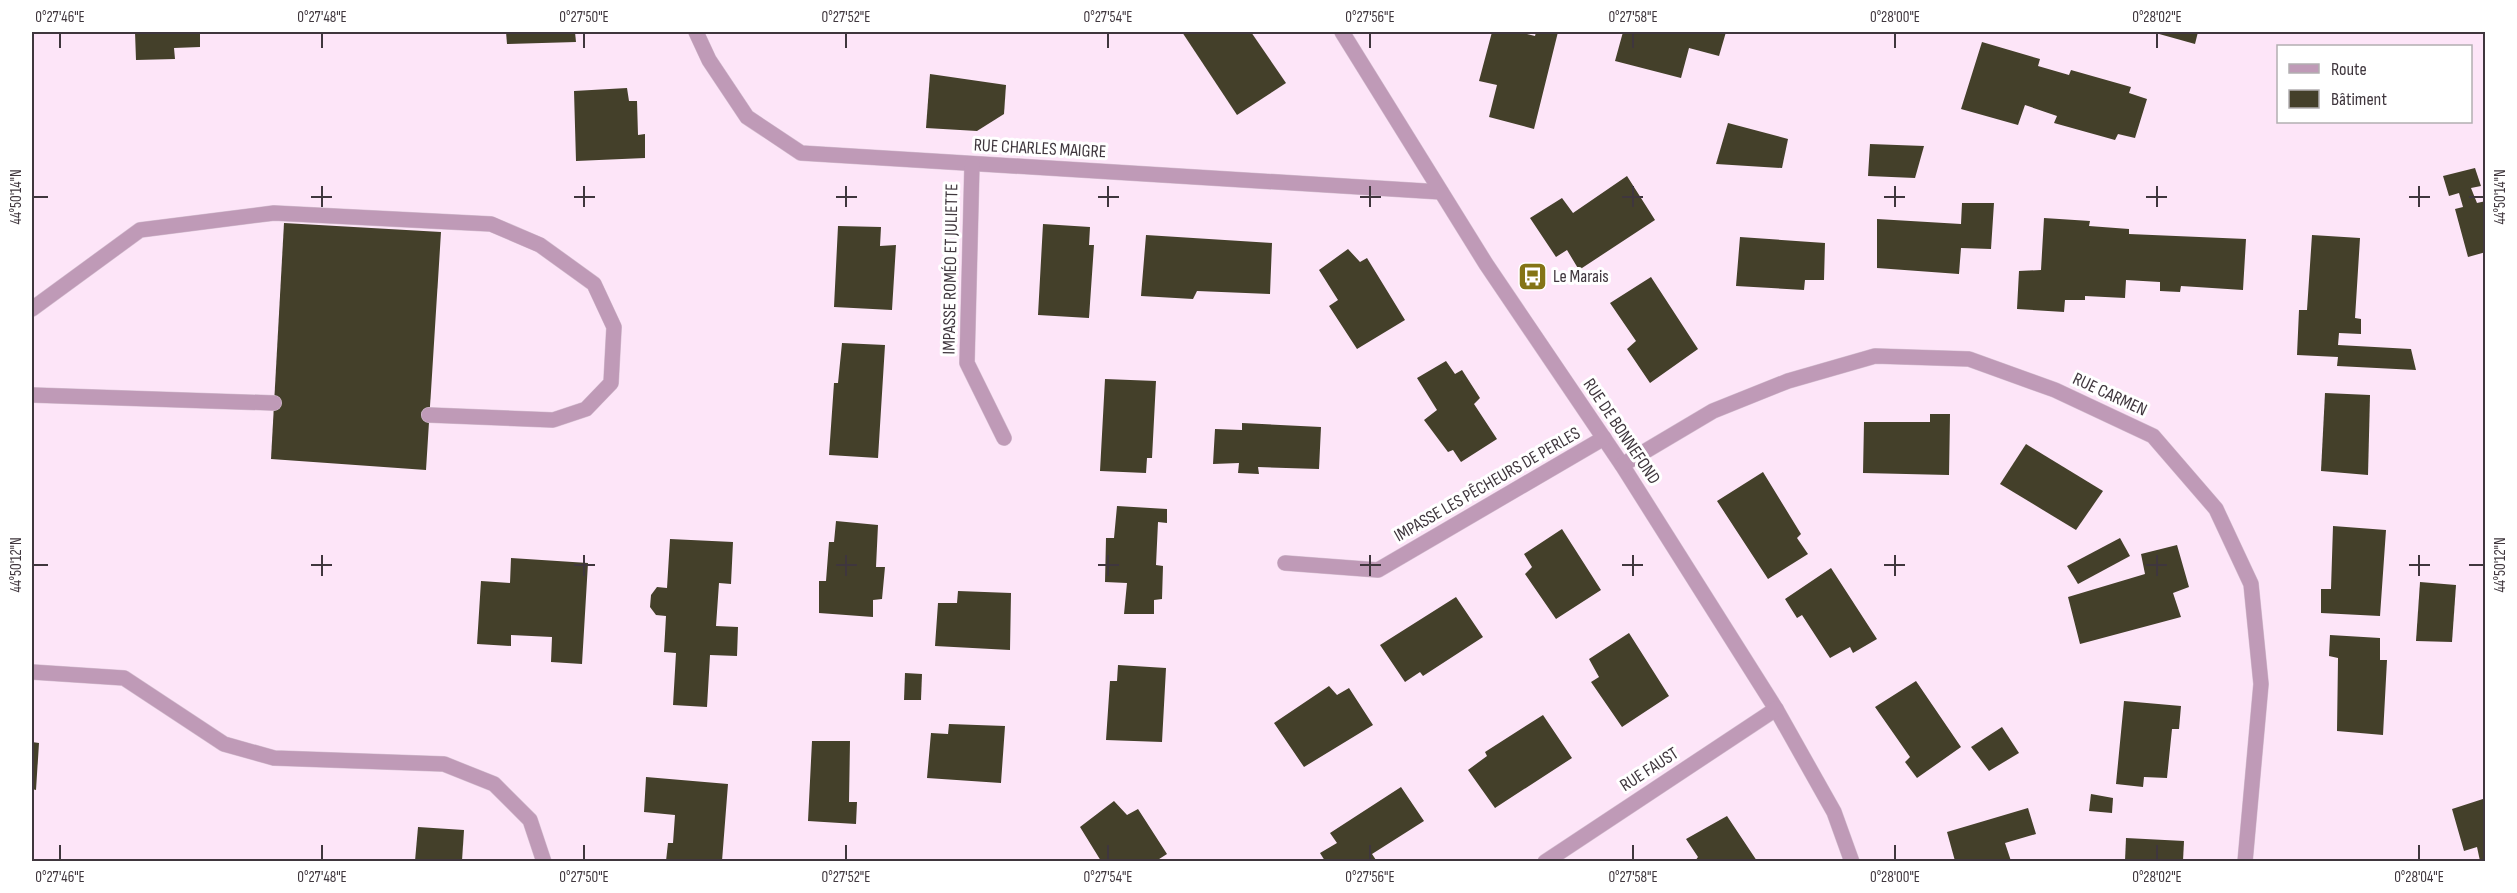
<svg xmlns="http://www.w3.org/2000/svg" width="2517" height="893" font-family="'Sofia Sans Condensed',sans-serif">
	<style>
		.building { fill: #44402a }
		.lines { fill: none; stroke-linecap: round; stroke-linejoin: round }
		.service-casing { stroke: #d7c2d3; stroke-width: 16 }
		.minor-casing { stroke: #d7c2d3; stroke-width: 16 }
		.service { stroke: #bf9ab7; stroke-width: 15 }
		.minor { stroke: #bf9ab7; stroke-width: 15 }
		.ticks { fill: none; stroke: #3f363d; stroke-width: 2 }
		.labels { text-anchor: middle; stroke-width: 6; stroke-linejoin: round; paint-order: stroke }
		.street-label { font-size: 18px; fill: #3f363d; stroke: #fff }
		.poi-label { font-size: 18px; fill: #3f363d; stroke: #fff; text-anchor: start }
		.neatline { fill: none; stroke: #3f363d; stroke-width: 2 }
		.ticks-label { font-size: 15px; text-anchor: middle; fill: #3f363d }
	</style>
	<rect width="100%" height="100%" fill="#fde5f8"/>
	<g class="building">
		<path d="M 135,32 L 200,32 L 200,47 L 174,48 L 175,59 L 136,60 Z"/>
		<path d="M 506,32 L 575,32 L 576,42 L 507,44 Z"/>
		<path d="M 1182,32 L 1251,32 L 1286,83 L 1237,115 Z"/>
		<path d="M 1492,32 L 1519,32 L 1535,36 L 1536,32 L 1558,32 L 1534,129 L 1489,117 L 1497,85 L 1479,81 Z"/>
		<path d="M 1623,32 L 1726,32 L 1719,56 L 1689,48 L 1681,78 L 1615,61 Z"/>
		<path d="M 2152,32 L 2198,32 L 2195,44 Z"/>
		<path d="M 1982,42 L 2040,59 L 2038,66 L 2069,75 L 2071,70 L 2131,87 L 2129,93 L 2147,99 L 2135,138 L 2118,134 L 2115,140 L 2054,123 L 2057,116 L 2025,105 L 2018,125 L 1961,109 Z"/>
		<path d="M 930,74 L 1006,85 L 1004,114 L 977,131 L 926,128 Z"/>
		<path d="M 627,88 L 629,101 L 637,101 L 638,135 L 645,134 L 645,158 L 576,161 L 574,91 Z"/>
		<path d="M 1728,123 L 1788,139 L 1782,168 L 1716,164 Z"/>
		<path d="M 1870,144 L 1924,146 L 1915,178 L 1868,176 Z"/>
		<path d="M 2475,168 L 2481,186 L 2471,188 L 2477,203 L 2486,201 L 2486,252 L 2468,257 L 2455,209 L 2463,207 L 2459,193 L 2449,196 L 2443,176 Z"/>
		<path d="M 1627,176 L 1655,220 L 1579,270 L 1567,250 L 1556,257 L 1530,218 L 1562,198 L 1573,213 Z"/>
		<path d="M 1962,203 L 1994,203 L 1991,249 L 1961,248 L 1959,274 L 1877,268 L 1877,219 L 1961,224 Z"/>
		<path d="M 2044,218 L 2090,221 L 2089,226 L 2129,229 L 2129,234 L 2246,239 L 2243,290 L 2181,286 L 2180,292 L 2160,291 L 2160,282 L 2126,280 L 2125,298 L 2085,296 L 2085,300 L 2065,300 L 2064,312 L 2017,309 L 2019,271 L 2041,270 Z"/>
		<path d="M 284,223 L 441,232 L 426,470 L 271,459 Z"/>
		<path d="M 1043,224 L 1090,227 L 1089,245 L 1094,245 L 1089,318 L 1038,315 Z"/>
		<path d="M 838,226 L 881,227 L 880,246 L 896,245 L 892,310 L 834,307 Z"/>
		<path d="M 1146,235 L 1272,243 L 1270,294 L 1197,291 L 1193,299 L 1141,296 Z"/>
		<path d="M 2312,235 L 2360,238 L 2355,318 L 2361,319 L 2361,334 L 2339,333 L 2338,345 L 2411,349 L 2416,370 L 2337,366 L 2338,357 L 2297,355 L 2299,310 L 2307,310 Z"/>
		<path d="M 1740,237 L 1825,243 L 1824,280 L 1805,280 L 1804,290 L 1736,286 Z"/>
		<path d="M 1348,249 L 1360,262 L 1367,258 L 1405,320 L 1357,349 L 1329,306 L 1338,300 L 1319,270 Z"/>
		<path d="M 1651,277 L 1698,349 L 1650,383 L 1627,349 L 1636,341 L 1610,303 Z"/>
		<path d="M 842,343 L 885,345 L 878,458 L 829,455 L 834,383 L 838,383 Z"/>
		<path d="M 1446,361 L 1455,374 L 1462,370 L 1480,398 L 1474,404 L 1497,439 L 1461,462 L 1453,450 L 1448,452 L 1424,420 L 1437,410 L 1417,378 Z"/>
		<path d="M 1105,379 L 1156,381 L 1152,458 L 1147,458 L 1146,473 L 1100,471 Z"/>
		<path d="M 2325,393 L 2370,395 L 2368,475 L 2321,471 Z"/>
		<path d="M 1930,414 L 1950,414 L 1949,475 L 1863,473 L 1864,422 L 1930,422 Z"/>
		<path d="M 1242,423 L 1321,427 L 1319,469 L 1258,467 L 1259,474 L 1238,473 L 1239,463 L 1213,464 L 1215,429 L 1242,430 Z"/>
		<path d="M 2026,444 L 2103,491 L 2076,530 L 2000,484 Z"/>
		<path d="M 1763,472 L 1801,534 L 1797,538 L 1808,554 L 1768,579 L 1717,501 Z"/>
		<path d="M 1117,506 L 1167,509 L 1167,523 L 1158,522 L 1156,565 L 1163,566 L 1162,599 L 1154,600 L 1154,614 L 1124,614 L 1127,583 L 1105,582 L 1106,538 L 1114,538 Z"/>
		<path d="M 836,521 L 878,525 L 876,567 L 885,567 L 882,599 L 873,600 L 873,617 L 819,613 L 819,581 L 826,581 L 829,542 L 834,542 Z"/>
		<path d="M 2333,526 L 2386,530 L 2380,616 L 2321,613 L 2321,589 L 2331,589 Z"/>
		<path d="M 1562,529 L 1601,590 L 1556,619 L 1525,574 L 1532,567 L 1524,554 Z"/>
		<path d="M 2120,538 L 2130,556 L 2078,584 L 2067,566 Z"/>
		<path d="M 670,539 L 733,542 L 731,584 L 719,583 L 716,626 L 738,627 L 737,656 L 710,655 L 707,707 L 673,705 L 676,653 L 664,652 L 666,616 L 656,615 L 650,607 L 651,595 L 657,587 L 667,588 Z"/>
		<path d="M 2177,545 L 2189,587 L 2173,593 L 2181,617 L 2080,644 L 2068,597 L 2145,574 L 2141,554 Z"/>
		<path d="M 511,558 L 588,563 L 582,664 L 551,662 L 552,637 L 511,635 L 511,646 L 477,644 L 481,581 L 510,583 Z"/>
		<path d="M 1831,568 L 1877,639 L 1853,653 L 1850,647 L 1830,658 L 1802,615 L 1797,618 L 1785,599 Z"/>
		<path d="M 2420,582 L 2456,585 L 2452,642 L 2416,641 Z"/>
		<path d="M 958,591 L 1011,593 L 1010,650 L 935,646 L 938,603 L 957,603 Z"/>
		<path d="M 1456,597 L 1483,637 L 1423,676 L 1420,672 L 1405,682 L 1380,645 Z"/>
		<path d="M 1629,633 L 1669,696 L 1622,727 L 1591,682 L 1599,677 L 1589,659 Z"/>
		<path d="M 2330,635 L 2380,638 L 2380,660 L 2387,660 L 2383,735 L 2337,731 L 2338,658 L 2329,656 Z"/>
		<path d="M 1118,665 L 1166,668 L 1162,742 L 1106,740 L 1110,681 L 1117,681 Z"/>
		<path d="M 905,673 L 922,674 L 921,700 L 904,700 Z"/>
		<path d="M 1916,681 L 1961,747 L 1917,778 L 1905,762 L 1910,757 L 1875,707 Z"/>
		<path d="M 1329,686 L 1337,695 L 1349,688 L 1373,725 L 1304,767 L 1274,723 Z"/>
		<path d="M 2124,701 L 2181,706 L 2179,729 L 2172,729 L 2167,778 L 2144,777 L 2143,787 L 2116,784 Z"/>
		<path d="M 1543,715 L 1572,758 L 1495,808 L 1468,770 L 1487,756 L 1485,752 Z"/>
		<path d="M 949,724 L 1005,726 L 1001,783 L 927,778 L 931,733 L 948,734 Z"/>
		<path d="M 2002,727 L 2019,753 L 1989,771 L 1971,747 Z"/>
		<path d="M 812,741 L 850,741 L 849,802 L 857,802 L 856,824 L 808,821 Z"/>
		<path d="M 32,742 L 39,743 L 36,790 L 32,789 Z"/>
		<path d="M 646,777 L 728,784 L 722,861 L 666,861 L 668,843 L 673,843 L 675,815 L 644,812 Z"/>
		<path d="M 1401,787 L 1424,821 L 1372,854 L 1376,860 L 1373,861 L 1325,861 L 1320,853 L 1337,843 L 1330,833 Z"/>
		<path d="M 2091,794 L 2113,798 L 2112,813 L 2089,811 Z"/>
		<path d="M 2486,798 L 2486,861 L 2480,861 L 2477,847 L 2464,851 L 2452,809 Z"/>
		<path d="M 1114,801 L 1127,815 L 1138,809 L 1167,854 L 1156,861 L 1101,861 L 1080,827 Z"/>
		<path d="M 2028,808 L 2036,834 L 2005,843 L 2011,861 L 1955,861 L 1947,832 Z"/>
		<path d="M 1727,816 L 1757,861 L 1695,861 L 1698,857 L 1686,839 Z"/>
		<path d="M 418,827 L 464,830 L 462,861 L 415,861 Z"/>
		<path d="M 2126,838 L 2184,841 L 2183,861 L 2125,861 Z"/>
	</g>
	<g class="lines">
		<defs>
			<g id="service">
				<path d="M 32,309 L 140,230 L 274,213 L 491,224 L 540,245 L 594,284 L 614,327 L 611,383 L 586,409 L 553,420 L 429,415"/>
				<path d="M 32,395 L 274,403"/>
			</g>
			<g id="minor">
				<path d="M 696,32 L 709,60 L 747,117 L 801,153 L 1441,192"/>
				<path d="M 1342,32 L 1486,264 L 1622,465 L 1776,709 L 1834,812 L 1852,862"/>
				<path d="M 972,164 L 967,363 L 1004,438"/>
				<path d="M 1622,465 L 1713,411 L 1788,381 L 1875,356 L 1969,359 L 2055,390 L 2153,436 L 2216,509 L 2251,584 L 2261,684 L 2245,862"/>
				<path d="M 1285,563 L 1378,570 L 1604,438"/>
				<path d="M 32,672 L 124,678 L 224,744 L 274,758 L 444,764 L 494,784 L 530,820 L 544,862"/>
				<path d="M 1545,862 L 1776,709"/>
			</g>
		</defs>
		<use href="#service" class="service-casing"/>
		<use href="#minor" class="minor-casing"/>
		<use href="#service" class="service"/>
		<use href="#minor" class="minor"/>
	</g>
	<path class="ticks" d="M 60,33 L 60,48M 322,33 L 322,48M 584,33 L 584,48M 846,33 L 846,48M 1108,33 L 1108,48M 1370,33 L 1370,48M 1633,33 L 1633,48M 1895,33 L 1895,48M 2157,33 L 2157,48M 322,186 L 322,207M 584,186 L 584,207M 846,186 L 846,207M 1108,186 L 1108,207M 1370,186 L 1370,207M 1633,186 L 1633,207M 1895,186 L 1895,207M 2157,186 L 2157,207M 2419,186 L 2419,207M 33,197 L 48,197M 311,197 L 332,197M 574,197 L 595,197M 836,197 L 857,197M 1098,197 L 1119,197M 1360,197 L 1381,197M 1622,197 L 1643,197M 1884,197 L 1905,197M 2146,197 L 2167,197M 2409,197 L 2430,197M 2469,197 L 2484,197M 322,555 L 322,576M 584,555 L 584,576M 846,555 L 846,576M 1108,555 L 1108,576M 1370,555 L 1370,576M 1633,555 L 1633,576M 1895,555 L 1895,576M 2157,555 L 2157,576M 2419,555 L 2419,576M 33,565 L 48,565M 311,565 L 332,565M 574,565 L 595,565M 836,565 L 857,565M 1098,565 L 1119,565M 1360,565 L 1381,565M 1622,565 L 1643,565M 1884,565 L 1905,565M 2146,565 L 2167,565M 2409,565 L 2430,565M 2469,565 L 2484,565M 60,845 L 60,860M 322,845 L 322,860M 584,845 L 584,860M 846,845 L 846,860M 1108,845 L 1108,860M 1370,845 L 1370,860M 1633,845 L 1633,860M 1895,845 L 1895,860M 2157,845 L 2157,860M 2419,845 L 2419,860"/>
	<defs>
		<symbol id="bus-square" viewBox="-11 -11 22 22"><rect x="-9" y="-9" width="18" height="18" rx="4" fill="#847416" stroke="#fff"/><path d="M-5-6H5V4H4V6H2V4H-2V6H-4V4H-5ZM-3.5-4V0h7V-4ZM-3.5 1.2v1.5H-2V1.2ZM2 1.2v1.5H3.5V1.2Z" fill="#fff"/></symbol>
	</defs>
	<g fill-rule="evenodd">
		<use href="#bus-square" x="1516" y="260" width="33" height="33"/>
	</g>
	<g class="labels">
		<g class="street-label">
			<text transform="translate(1040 148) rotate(3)" y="6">RUE CHARLES MAIGRE</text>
			<text transform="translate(950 269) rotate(-89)" y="6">IMPASSE ROMÉO ET JULIETTE</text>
			<text transform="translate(2110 394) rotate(25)" y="6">RUE CARMEN</text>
			<text transform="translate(1622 431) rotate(56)" y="6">RUE DE BONNEFOND</text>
			<text transform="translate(1487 484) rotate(-30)" y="6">IMPASSE LES PÊCHEURS DE PERLES</text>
			<text transform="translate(1649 769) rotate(-33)" y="6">RUE FAUST</text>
		</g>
		<g class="poi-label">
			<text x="1553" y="282">Le Marais</text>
		</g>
	</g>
	<rect width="2517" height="893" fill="none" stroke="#ffffff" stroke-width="66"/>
	<rect x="2277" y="45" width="195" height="78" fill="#ffffff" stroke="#b2afb1" stroke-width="1.5"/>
	<rect x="2289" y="64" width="30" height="9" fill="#bf9ab7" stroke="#b2afb1" stroke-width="1.5"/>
	<text x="2331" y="75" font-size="18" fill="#3f363d">Route</text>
	<rect x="2289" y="90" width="30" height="18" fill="#44402a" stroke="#b2afb1" stroke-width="1.5"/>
	<text x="2331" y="105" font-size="18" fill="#3f363d">Bâtiment</text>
	<rect x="33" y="33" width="2451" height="827" class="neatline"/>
	<g class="ticks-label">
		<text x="60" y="22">0°27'46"E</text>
		<text x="322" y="22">0°27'48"E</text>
		<text x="584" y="22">0°27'50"E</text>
		<text x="846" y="22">0°27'52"E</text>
		<text x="1108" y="22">0°27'54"E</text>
		<text x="1370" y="22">0°27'56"E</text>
		<text x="1633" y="22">0°27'58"E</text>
		<text x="1895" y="22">0°28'00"E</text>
		<text x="2157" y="22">0°28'02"E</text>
		<text transform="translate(16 197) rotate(-90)" y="5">44°50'14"N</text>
		<text transform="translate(2500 197) rotate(-90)" y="5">44°50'14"N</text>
		<text transform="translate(16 565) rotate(-90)" y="5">44°50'12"N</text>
		<text transform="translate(2500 565) rotate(-90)" y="5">44°50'12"N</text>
		<text x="60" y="882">0°27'46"E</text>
		<text x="322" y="882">0°27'48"E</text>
		<text x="584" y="882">0°27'50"E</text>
		<text x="846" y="882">0°27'52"E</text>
		<text x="1108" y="882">0°27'54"E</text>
		<text x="1370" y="882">0°27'56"E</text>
		<text x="1633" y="882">0°27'58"E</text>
		<text x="1895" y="882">0°28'00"E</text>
		<text x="2157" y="882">0°28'02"E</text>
		<text x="2419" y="882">0°28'04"E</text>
	</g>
</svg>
